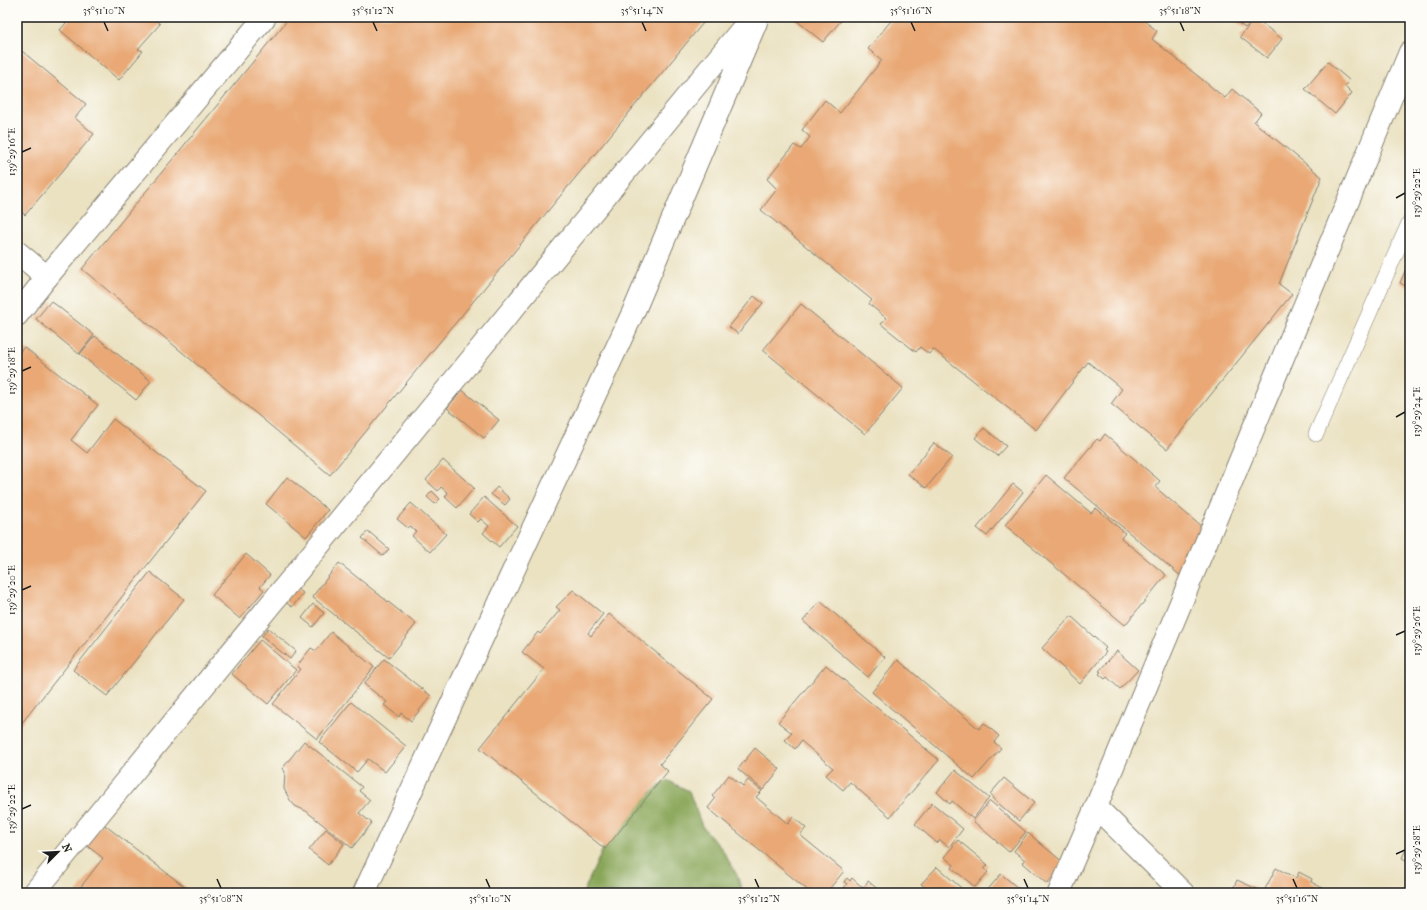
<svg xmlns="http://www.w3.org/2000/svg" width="1427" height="910" font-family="'IM FELL French Canon',serif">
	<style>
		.forest { fill: #89a659; stroke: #52613a }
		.building { fill: #e9a875 }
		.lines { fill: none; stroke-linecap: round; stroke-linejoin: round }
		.service-casing { stroke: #847f6f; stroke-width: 16 }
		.minor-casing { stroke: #847f6f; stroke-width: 24 }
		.service { stroke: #fff; stroke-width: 15 }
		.minor { stroke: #fff; stroke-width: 22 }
		.ticks { fill: none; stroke: #1c1c1c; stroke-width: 1.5 }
		.neatline { fill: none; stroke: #1c1c1c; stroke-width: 1.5 }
		.ticks-label { font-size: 10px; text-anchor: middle; fill: #1c1c1c }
	</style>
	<rect width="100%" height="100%" fill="#fdfcf7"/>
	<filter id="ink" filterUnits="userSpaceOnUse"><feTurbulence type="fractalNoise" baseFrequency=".025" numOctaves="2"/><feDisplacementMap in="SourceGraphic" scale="8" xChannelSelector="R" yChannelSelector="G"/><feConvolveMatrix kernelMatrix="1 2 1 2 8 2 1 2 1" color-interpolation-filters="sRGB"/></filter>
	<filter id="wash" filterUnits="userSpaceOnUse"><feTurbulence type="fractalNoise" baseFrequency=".012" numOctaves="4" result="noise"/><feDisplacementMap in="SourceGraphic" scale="16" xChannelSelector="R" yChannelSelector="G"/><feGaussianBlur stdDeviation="0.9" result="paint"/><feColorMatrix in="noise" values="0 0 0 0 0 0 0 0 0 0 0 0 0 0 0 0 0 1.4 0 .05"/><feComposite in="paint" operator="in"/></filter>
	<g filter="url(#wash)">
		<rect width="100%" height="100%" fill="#ebe2c2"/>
		<path class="forest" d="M 667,780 L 689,791 L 702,826 L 722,849 L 738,877 L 743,893 L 583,893 L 606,842 L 642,800 Z"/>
		<g id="blocks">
			<g class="building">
				<path d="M 71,17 L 152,17 L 160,24 L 138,49 L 143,51 L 119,80 L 60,30 Z"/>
				<path d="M 290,17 L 708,17 L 330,475 L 82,269 Z"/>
				<path d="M 792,17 L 844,17 L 823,42 Z"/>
				<path d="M 894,17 L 1140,17 L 1157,31 L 1152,39 L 1225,98 L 1232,89 L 1261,113 L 1254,122 L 1322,177 L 1279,284 L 1292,294 L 1167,449 L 1111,404 L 1122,389 L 1088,362 L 1036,430 L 933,349 L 929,354 L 920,347 L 916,352 L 881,324 L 886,318 L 869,304 L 872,300 L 761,210 L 777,189 L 767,179 L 794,145 L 801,149 L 810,137 L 802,130 L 825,100 L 840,113 L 882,60 L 868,49 Z"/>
				<path d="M 1230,17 L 1254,17 L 1245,28 Z"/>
				<path d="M 1255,18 L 1282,39 L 1267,58 L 1240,37 Z"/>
				<path d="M 17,47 L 86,104 L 75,118 L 94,134 L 25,215 L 17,208 Z"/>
				<path d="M 1328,62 L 1350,81 L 1345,86 L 1352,93 L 1335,114 L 1305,89 Z"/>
				<path d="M 1410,259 L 1410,288 L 1400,283 Z"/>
				<path d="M 754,296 L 763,303 L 738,334 L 729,327 Z"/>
				<path d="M 51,301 L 94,335 L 79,354 L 36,319 Z"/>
				<path d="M 801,304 L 903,388 L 865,434 L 763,350 Z"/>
				<path d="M 95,336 L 151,381 L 136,400 L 80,354 Z"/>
				<path d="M 24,347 L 98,405 L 71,440 L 87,453 L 113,419 L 206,491 L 17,729 L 17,355 Z"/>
				<path d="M 462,390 L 499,420 L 484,438 L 447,408 Z"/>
				<path d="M 984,428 L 1006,446 L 997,456 L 975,438 Z"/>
				<path d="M 1105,434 L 1160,481 L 1155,487 L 1202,527 L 1182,577 L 1064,478 L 1097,439 L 1100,441 Z"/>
				<path d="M 934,443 L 952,457 L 926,488 L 908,474 Z"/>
				<path d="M 443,460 L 474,488 L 457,508 L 445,497 L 448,493 L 441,487 L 438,491 L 426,480 Z"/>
				<path d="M 1046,475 L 1091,513 L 1096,508 L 1125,533 L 1121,538 L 1166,575 L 1125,625 L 1005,525 Z"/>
				<path d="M 287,477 L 328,510 L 306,537 L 266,504 Z"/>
				<path d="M 1013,484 L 1023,492 L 987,536 L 977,528 Z"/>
				<path d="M 497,487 L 510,499 L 505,505 L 491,494 Z"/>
				<path d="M 432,491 L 440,499 L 435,504 L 427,497 Z"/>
				<path d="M 484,497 L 517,526 L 499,547 L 483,533 L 489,526 L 481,519 L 478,522 L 469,514 Z"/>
				<path d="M 411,503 L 446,534 L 430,552 L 412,536 L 416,531 L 410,526 L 408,528 L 397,519 Z"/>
				<path d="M 368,531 L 389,549 L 383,556 L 362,538 Z"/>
				<path d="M 246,554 L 270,575 L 260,587 L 264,590 L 240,619 L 212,595 Z"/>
				<path d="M 339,563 L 416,624 L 389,658 L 312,597 Z"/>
				<path d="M 150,572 L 184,599 L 107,696 L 73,670 Z"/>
				<path d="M 295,587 L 303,593 L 292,607 L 284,601 Z"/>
				<path d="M 573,590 L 603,614 L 588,633 L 591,636 L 609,614 L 713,699 L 660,764 L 668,771 L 605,849 L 480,748 L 544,669 L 522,652 L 538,632 L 540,634 L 560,610 L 556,607 Z"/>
				<path d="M 820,601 L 885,657 L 868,677 L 803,621 Z"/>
				<path d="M 313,604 L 324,613 L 313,627 L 302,618 Z"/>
				<path d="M 1071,616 L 1106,648 L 1104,650 L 1106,652 L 1080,684 L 1042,648 Z"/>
				<path d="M 268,628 L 296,651 L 290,659 L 262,636 Z"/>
				<path d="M 331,632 L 374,667 L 317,739 L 273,704 L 301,669 L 297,666 L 311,648 L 316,651 Z"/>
				<path d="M 260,640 L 296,670 L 268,704 L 232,674 Z"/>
				<path d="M 1117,651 L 1138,670 L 1120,689 L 1107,677 L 1105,679 L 1099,674 L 1101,672 L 1099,671 Z"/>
				<path d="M 384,659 L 431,696 L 411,721 L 401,713 L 399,717 L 384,705 L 387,702 L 364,684 Z"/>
				<path d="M 898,660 L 979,729 L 984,723 L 999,736 L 994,742 L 1001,748 L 974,779 L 872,692 Z"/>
				<path d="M 826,665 L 939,760 L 890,817 L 850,782 L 843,790 L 826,775 L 833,768 L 801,741 L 795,749 L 785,740 L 792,733 L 778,722 Z"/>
				<path d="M 351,702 L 406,746 L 385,772 L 368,759 L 357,772 L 319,742 Z"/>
				<path d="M 304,741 L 362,787 L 359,791 L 370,800 L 359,813 L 372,823 L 352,848 L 306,811 L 295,806 L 290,800 L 284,789 L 285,771 L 282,769 Z"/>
				<path d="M 755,748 L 780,769 L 763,790 L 738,769 Z"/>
				<path d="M 955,770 L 989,798 L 973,819 L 952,801 L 950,804 L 937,792 Z"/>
				<path d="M 729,775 L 743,786 L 748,780 L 762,791 L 756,797 L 788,824 L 793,817 L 806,828 L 800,835 L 844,871 L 826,893 L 811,893 L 708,808 L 715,799 L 712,796 Z"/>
				<path d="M 1004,778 L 1034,803 L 1019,821 L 992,798 L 993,796 L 990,794 Z"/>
				<path d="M 990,801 L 1026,832 L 1009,852 L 973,821 Z"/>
				<path d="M 932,803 L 963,829 L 949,847 L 940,840 L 937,843 L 915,824 Z"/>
				<path d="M 102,823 L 189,890 L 187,893 L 76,893 L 103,858 L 86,845 Z"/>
				<path d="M 326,829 L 344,844 L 328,865 L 309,850 Z"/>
				<path d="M 1028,833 L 1064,863 L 1047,884 L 1022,862 L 1025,860 L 1014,851 Z"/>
				<path d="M 958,840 L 988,865 L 984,869 L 988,872 L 975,887 L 952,868 L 954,865 L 944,857 Z"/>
				<path d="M 1410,840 L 1410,862 L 1402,858 Z"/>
				<path d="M 937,867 L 967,893 L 931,893 L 921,884 Z"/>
				<path d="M 1276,868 L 1296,878 L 1299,872 L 1312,879 L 1311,882 L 1328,891 L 1327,893 L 1263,893 Z"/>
				<path d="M 1001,874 L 1024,893 L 985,893 Z"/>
				<path d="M 847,878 L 850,881 L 852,878 L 863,888 L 868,881 L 881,892 L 840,893 L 847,884 L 844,882 Z"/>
				<path d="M 1237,880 L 1257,889 L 1255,893 L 1231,893 Z"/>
			</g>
		</g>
	</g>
	<g filter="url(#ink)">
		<use href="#blocks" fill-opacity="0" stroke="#847f6f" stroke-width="1"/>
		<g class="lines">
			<defs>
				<path id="service" d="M 1316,434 L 1410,221"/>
				<g id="minor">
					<path d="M 17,252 L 47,277"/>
					<path d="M 17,315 L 47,277 L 265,17"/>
					<path d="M 1096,807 L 1183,893"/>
					<path d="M 34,893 L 752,17"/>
					<path d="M 364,893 L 636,306 L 756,22"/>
					<path d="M 1059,893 L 1096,807 L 1410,52"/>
				</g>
			</defs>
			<use href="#service" class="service-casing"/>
			<use href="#minor" class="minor-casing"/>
			<use href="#service" class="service"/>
			<use href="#minor" class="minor"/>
		</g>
	</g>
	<path class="ticks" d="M 104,22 L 108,31M 373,22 L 377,31M 642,22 L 646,31M 911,22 L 915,31M 1180,22 L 1184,31M 22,152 L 31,148M 1396,198 L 1405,193M 22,371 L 31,367M 1396,417 L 1405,412M 22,590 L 31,586M 1396,635 L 1405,631M 22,809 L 31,805M 1396,854 L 1405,850M 217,879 L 221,888M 486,879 L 490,888M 755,879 L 759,888M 1024,879 L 1028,888M 1293,879 L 1297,888"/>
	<rect width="1427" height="910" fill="none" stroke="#fdfcf7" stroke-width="44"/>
	<g transform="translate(58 852) rotate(66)" stroke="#fdfcf7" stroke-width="3" paint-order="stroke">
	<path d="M0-3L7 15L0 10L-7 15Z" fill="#1c1c1c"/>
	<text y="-6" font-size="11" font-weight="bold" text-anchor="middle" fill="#1c1c1c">N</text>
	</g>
	<rect x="22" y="22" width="1383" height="866" class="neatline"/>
	<g class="ticks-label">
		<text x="104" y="14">35°51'10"N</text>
		<text x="373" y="14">35°51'12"N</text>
		<text x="642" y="14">35°51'14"N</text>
		<text x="911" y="14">35°51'16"N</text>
		<text x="1180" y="14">35°51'18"N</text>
		<text transform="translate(11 152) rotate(-90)" y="4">139°29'16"E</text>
		<text transform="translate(1416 193) rotate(-90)" y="4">139°29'22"E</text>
		<text transform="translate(11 371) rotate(-90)" y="4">139°29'18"E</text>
		<text transform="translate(1416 412) rotate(-90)" y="4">139°29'24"E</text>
		<text transform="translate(11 590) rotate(-90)" y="4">139°29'20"E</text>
		<text transform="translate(1416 631) rotate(-90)" y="4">139°29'26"E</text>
		<text transform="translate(11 809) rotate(-90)" y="4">139°29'22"E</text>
		<text transform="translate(1416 850) rotate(-90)" y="4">139°29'28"E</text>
		<text x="221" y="902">35°51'08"N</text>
		<text x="490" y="902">35°51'10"N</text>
		<text x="759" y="902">35°51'12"N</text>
		<text x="1028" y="902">35°51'14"N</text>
		<text x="1297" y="902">35°51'16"N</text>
	</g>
</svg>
